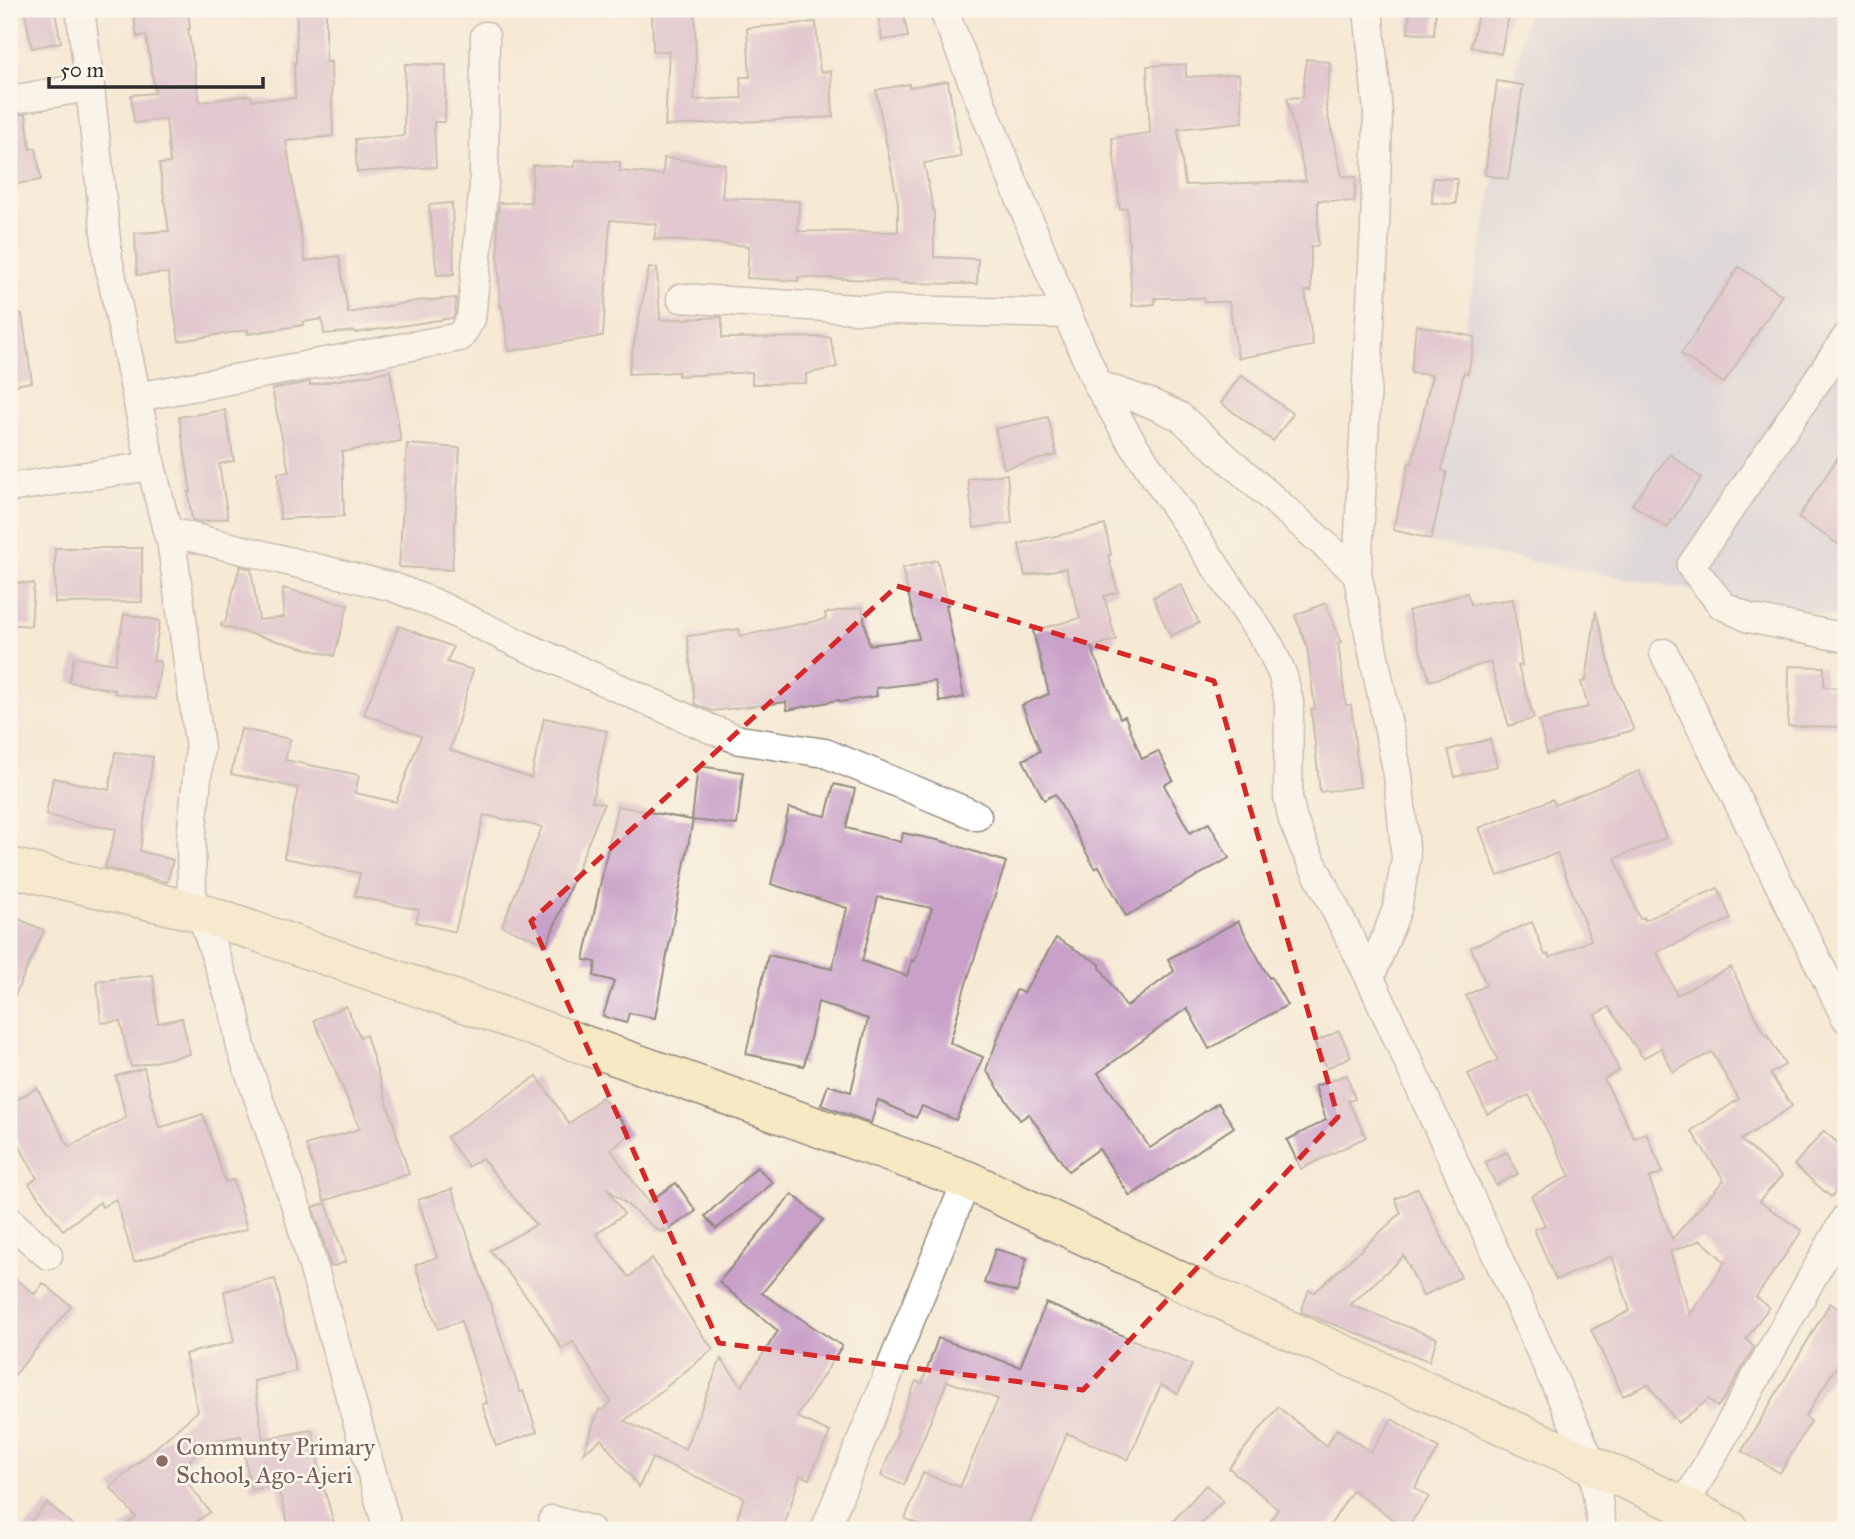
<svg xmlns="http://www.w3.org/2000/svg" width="1855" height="1539" font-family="'IM FELL Great Primer',serif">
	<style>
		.industrial { fill: #c1c2dd }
		.building { fill: #c9a0c8; fill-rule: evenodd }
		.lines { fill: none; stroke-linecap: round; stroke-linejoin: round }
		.street-casing { stroke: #908a80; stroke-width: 31 }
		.secondary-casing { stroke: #908a80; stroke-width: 41 }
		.street { stroke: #fff; stroke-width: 28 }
		.secondary { stroke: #f6e9c3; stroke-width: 38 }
		.marked { fill: none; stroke: #d62828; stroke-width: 5; stroke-dasharray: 14 9; stroke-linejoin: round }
		.education-dot { fill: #8d6e63; stroke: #fbf7ec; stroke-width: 2.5 }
		.labels { text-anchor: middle; stroke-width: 5; stroke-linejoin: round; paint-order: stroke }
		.education-label { font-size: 24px; fill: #785e54; stroke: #fbf7ec; text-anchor: start }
	</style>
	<rect width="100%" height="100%" fill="#fbf7ec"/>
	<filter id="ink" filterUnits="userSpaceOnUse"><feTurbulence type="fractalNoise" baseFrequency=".0143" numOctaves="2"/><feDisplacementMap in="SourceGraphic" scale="14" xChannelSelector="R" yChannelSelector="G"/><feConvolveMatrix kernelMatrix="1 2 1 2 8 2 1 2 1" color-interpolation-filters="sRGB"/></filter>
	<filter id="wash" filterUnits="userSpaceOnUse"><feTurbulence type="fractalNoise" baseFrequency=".00686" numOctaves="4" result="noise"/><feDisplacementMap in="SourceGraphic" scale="28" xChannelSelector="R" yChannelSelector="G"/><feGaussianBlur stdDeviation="1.57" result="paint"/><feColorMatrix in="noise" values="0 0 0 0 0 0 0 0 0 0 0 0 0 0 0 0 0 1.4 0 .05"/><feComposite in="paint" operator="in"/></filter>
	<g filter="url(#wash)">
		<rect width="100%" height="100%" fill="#f6ead5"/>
		<path class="industrial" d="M 1528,9 L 1846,9 L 1846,619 L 1422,541 Z"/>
		<g id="blocks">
			<g class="building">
				<path d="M 24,9 L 54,9 L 61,42 L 32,48 Z"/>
				<path d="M 146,9 L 188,9 L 190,29 L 188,29 L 200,102 L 251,95 L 252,100 L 295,98 L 294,63 L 296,63 L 297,9 L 326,9 L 326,62 L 331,62 L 333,136 L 286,141 L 305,261 L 339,256 L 348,313 L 417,301 L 456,298 L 455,314 L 452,318 L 355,333 L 355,331 L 324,334 L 322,319 L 303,322 L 303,325 L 248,334 L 248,330 L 179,341 L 168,273 L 137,275 L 135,233 L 169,231 L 159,164 L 170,163 L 166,119 L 134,123 L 131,95 L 155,93 L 146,35 L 137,37 L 133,11 Z"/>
				<path d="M 652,9 L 695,9 L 696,68 L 694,100 L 742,98 L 740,77 L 750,77 L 747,28 L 816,22 L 820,72 L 831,71 L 833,117 L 665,126 L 669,51 L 653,51 Z"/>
				<path d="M 903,9 L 908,37 L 882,40 L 878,12 Z"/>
				<path d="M 1410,9 L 1436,9 L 1434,35 L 1408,33 Z"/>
				<path d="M 1479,9 L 1510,9 L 1501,54 L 1471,47 Z"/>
				<path d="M 1306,59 L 1330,62 L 1326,107 L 1342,176 L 1356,177 L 1354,202 L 1318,200 L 1318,246 L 1311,246 L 1311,291 L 1305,291 L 1313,346 L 1238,358 L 1229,302 L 1204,302 L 1204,298 L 1155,298 L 1155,304 L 1132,306 L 1127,208 L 1120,209 L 1112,138 L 1150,133 L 1147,66 L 1186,64 L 1186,77 L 1239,74 L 1243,122 L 1178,129 L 1185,185 L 1306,181 L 1287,98 L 1303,97 Z"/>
				<path d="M 405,64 L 446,65 L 445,122 L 434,122 L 436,167 L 357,172 L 355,139 L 404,136 Z"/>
				<path d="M 948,81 L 961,157 L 924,163 L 934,213 L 934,257 L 978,259 L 977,284 L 898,283 L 898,281 L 798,277 L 798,281 L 747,278 L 749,246 L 654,239 L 657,224 L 610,220 L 603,336 L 509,351 L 502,306 L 500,306 L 497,224 L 499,203 L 531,202 L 533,165 L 575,167 L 575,160 L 620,162 L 620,171 L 663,175 L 664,158 L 725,164 L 722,198 L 799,201 L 798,231 L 898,232 L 898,203 L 876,90 L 909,84 L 909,87 Z"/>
				<path d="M 1497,81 L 1523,85 L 1508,179 L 1485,175 Z"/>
				<path d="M 26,114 L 30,149 L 36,148 L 41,180 L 9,185 L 9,116 Z"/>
				<path d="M 1433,178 L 1457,179 L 1456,204 L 1432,203 Z"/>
				<path d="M 452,203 L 454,274 L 437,275 L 429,205 Z"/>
				<path d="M 1739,267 L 1782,295 L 1724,383 L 1681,354 Z"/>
				<path d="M 649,268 L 657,268 L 660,320 L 722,317 L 722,338 L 830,337 L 837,367 L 806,374 L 806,383 L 752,384 L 752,372 L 678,376 L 678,372 L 628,374 Z"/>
				<path d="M 22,314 L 32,382 L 9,386 L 9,315 Z"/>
				<path d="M 1416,325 L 1475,337 L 1468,373 L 1464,372 L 1442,470 L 1447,472 L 1431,539 L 1393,530 L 1409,463 L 1412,464 L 1432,375 L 1411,373 Z"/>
				<path d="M 390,371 L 401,441 L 342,452 L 344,516 L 280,519 L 278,473 L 289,472 L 272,389 L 310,382 L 310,385 Z"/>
				<path d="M 1241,375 L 1293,414 L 1273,441 L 1221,403 Z"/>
				<path d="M 225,410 L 234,461 L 219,464 L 228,518 L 201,522 L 192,520 L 188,492 L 191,492 L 179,417 Z"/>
				<path d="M 1048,417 L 1057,455 L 1004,468 L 995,429 Z"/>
				<path d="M 407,444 L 460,448 L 452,570 L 399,567 Z"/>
				<path d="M 1846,445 L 1846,549 L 1798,518 Z"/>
				<path d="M 1670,454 L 1701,478 L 1667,528 L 1632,504 Z"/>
				<path d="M 1007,474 L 1012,523 L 974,528 L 968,479 Z"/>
				<path d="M 1105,525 L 1111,555 L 1108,555 L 1118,592 L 1104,596 L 1116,640 L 1091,647 L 1120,718 L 1125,716 L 1142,759 L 1158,751 L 1173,780 L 1164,785 L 1190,833 L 1209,823 L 1229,858 L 1126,916 L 1099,866 L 1095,869 L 1055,794 L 1044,800 L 1023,760 L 1040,751 L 1022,705 L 1049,694 L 1033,631 L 1080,618 L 1066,568 L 1025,576 L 1019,544 Z"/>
				<path d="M 55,548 L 142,548 L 142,602 L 55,603 Z"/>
				<path d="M 937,560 L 948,605 L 946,605 L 964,697 L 940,702 L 935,681 L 876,688 L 877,696 L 840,702 L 839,700 L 787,710 L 786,702 L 712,711 L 695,704 L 687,636 L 739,629 L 740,636 L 826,619 L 825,613 L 862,607 L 869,645 L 919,639 L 902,568 Z"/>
				<path d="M 240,566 L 251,569 L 259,620 L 284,617 L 283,588 L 348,605 L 334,656 L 221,626 L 221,624 L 225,623 Z"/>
				<path d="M 12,582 L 34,584 L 31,626 L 9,624 Z"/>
				<path d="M 1181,584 L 1199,623 L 1170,636 L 1153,597 Z"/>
				<path d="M 1467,593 L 1471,605 L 1513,599 L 1522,666 L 1518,666 L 1534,718 L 1509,726 L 1490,662 L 1430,681 L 1408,611 Z"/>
				<path d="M 1326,603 L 1341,642 L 1338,643 L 1346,705 L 1351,705 L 1360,787 L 1320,792 L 1311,709 L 1315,709 L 1307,647 L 1295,615 Z"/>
				<path d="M 1596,611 L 1616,689 L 1634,730 L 1547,754 L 1539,721 L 1588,707 L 1581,682 L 1586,681 Z"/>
				<path d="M 124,614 L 160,621 L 153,661 L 161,662 L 155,699 L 114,693 L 115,690 L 69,682 L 74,657 L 115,664 Z"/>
				<path d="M 399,626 L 453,647 L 447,662 L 473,670 L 450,750 L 531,778 L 544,718 L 607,731 L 592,801 L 604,804 L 547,944 L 502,926 L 542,827 L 484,815 L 455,932 L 416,922 L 419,910 L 355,896 L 360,873 L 284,858 L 298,788 L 231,774 L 241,729 L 290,739 L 285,760 L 359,775 L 355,793 L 396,802 L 421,736 L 364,714 Z"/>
				<path d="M 1789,666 L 1824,667 L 1824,687 L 1846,688 L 1846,727 L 1788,726 Z"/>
				<path d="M 1490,739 L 1497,766 L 1455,777 L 1448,750 Z"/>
				<path d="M 115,752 L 153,757 L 140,851 L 173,860 L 167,882 L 105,868 L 116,829 L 96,826 L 46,815 L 53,778 L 109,790 Z"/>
				<path d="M 698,766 L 743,772 L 737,825 L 693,820 L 655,1018 L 629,1013 L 626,1023 L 603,1016 L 614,981 L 594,976 L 596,962 L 584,960 L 617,806 L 692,820 Z"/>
				<path d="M 1639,771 L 1666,838 L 1615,858 L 1640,919 L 1644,917 L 1645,920 L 1718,888 L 1731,919 L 1657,952 L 1677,995 L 1731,967 L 1765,1035 L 1767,1034 L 1785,1065 L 1770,1074 L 1792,1106 L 1741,1140 L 1782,1176 L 1759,1201 L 1802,1231 L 1756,1297 L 1769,1307 L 1746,1339 L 1754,1347 L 1726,1396 L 1717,1407 L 1709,1399 L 1678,1423 L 1648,1384 L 1623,1396 L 1591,1330 L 1630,1311 L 1612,1256 L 1556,1280 L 1534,1229 L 1545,1225 L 1531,1196 L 1570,1176 L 1529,1095 L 1487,1114 L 1468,1074 L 1498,1060 L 1466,996 L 1486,985 L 1471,947 L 1532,922 L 1545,955 L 1548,954 L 1550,958 L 1591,940 L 1557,853 L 1498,876 L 1479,828 L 1553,799 L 1555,805 ZM 1609,1007 L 1643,1058 L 1661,1048 L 1673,1072 L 1712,1052 L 1739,1099 L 1691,1131 L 1724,1180 L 1672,1239 L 1649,1178 L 1663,1172 L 1646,1133 L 1634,1138 L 1604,1079 L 1619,1071 L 1595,1015 ZM 1701,1240 L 1725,1262 L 1690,1315 L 1670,1252 Z"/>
				<path d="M 834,784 L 855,789 L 846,828 L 901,842 L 903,833 L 942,841 L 1006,862 L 964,990 L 950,1043 L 983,1057 L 956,1120 L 922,1106 L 916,1118 L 878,1100 L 871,1123 L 821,1105 L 828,1085 L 851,1092 L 868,1019 L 818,1002 L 804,1066 L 746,1054 L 768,955 L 832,969 L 847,908 L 771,884 L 789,808 L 826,816 ZM 878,897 L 932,908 L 915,961 L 912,960 L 907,976 L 862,961 Z"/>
				<path d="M 9,915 L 44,930 L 9,1009 Z"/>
				<path d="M 1238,921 L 1269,978 L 1271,977 L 1287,1005 L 1209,1049 L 1187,1008 L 1098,1073 L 1150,1148 L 1218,1103 L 1234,1127 L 1130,1196 L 1099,1149 L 1068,1171 L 1029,1114 L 1020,1120 L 986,1070 L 1016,990 L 1024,993 L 1056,938 L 1100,964 L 1100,967 L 1126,1007 L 1174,971 L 1168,959 Z"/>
				<path d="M 153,975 L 158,1023 L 182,1018 L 190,1054 L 131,1067 L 120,1021 L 101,1023 L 97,981 Z"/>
				<path d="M 346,1006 L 360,1037 L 366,1035 L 409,1174 L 324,1201 L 306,1145 L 360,1129 L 314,1020 Z"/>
				<path d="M 1339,1031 L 1351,1057 L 1327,1068 L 1315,1042 Z"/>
				<path d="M 144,1068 L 159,1128 L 203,1114 L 225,1182 L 233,1180 L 247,1229 L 134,1262 L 116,1199 L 102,1207 L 100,1202 L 63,1230 L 29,1184 L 37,1178 L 9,1127 L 9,1104 L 37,1088 L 69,1147 L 126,1118 L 116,1076 Z"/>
				<path d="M 1347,1075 L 1355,1099 L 1348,1101 L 1366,1137 L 1301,1169 L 1287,1140 L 1326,1120 L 1315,1086 Z"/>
				<path d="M 537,1076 L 569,1124 L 602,1097 L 631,1133 L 611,1150 L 648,1202 L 676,1183 L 696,1211 L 665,1232 L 663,1229 L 660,1232 L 607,1188 L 624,1214 L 596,1234 L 629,1277 L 652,1258 L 695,1325 L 713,1349 L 624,1421 L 685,1449 L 721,1359 L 742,1386 L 778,1331 L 719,1282 L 792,1194 L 823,1220 L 762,1293 L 842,1346 L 797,1417 L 830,1432 L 809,1479 L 800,1475 L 783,1530 L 775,1530 L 737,1519 L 744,1497 L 652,1458 L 639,1487 L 601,1439 L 583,1454 L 599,1409 L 602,1410 L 611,1402 L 573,1342 L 562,1349 L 539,1312 L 490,1250 L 536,1225 L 482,1158 L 468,1167 L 447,1137 Z"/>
				<path d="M 1824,1131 L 1846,1150 L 1846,1178 L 1831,1197 L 1794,1165 Z"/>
				<path d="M 1507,1152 L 1518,1174 L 1496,1185 L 1485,1162 Z"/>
				<path d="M 757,1167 L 773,1183 L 716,1229 L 705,1216 Z"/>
				<path d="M 1418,1188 L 1461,1277 L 1423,1296 L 1404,1256 L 1350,1305 L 1437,1338 L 1429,1361 L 1301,1312 L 1309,1290 L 1315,1292 L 1401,1213 L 1395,1199 Z"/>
				<path d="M 452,1189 L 520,1392 L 523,1391 L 537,1432 L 496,1446 L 482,1404 L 487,1403 L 461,1321 L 438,1329 L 415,1265 L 437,1257 L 418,1200 Z"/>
				<path d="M 326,1203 L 346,1262 L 331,1267 L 313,1207 Z"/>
				<path d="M 995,1249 L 1027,1258 L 1017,1292 L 984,1283 Z"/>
				<path d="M 9,1274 L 35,1294 L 43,1283 L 71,1306 L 9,1382 Z"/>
				<path d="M 275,1279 L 281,1304 L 280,1305 L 296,1371 L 254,1381 L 263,1439 L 312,1430 L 322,1482 L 334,1523 L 309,1530 L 290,1530 L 277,1485 L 251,1490 L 241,1436 L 211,1441 L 178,1470 L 210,1512 L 185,1530 L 118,1530 L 136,1517 L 110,1487 L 198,1411 L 185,1354 L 234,1342 L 224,1291 Z"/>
				<path d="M 1046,1303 L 1192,1365 L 1178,1394 L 1161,1385 L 1128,1460 L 1067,1433 L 1028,1530 L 935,1530 L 905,1519 L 923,1473 L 960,1487 L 998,1399 L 947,1381 L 904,1485 L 881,1476 L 899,1429 L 897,1428 L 916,1381 L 922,1384 L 938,1338 L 1020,1367 Z"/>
				<path d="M 1830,1303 L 1846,1314 L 1846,1351 L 1805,1417 L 1811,1421 L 1780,1473 L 1742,1451 Z"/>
				<path d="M 1278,1407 L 1326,1446 L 1337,1429 L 1371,1452 L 1392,1419 L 1439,1448 L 1415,1488 L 1429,1497 L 1406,1529 L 1353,1490 L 1327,1530 L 1265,1530 L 1278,1509 L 1229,1468 Z"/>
				<path d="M 1206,1485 L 1223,1501 L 1195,1530 L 1165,1530 Z"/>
				<path d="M 48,1503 L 78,1530 L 23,1530 Z"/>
			</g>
		</g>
	</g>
	<g filter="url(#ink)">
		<use href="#blocks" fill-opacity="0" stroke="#908a80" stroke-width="2"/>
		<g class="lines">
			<defs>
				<g id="street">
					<path d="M 80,9 L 90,87 L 108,259 L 151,466 L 168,534 L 170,532 L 200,748 L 191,839 L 192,895 L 201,913 L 234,1010 L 241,1048 L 296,1206 L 388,1530"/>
					<path d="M 943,9 L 1067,314 L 1098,385 L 1131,441 L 1270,647 L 1283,676 L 1289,702 L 1288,797 L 1293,820 L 1305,849 L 1370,978"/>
					<path d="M 9,100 L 90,87"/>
					<path d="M 681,298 L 856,309 L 1067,314"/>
					<path d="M 1846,338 L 1691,566 L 1722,605 L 1749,618 L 1846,638"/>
					<path d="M 1098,385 L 1150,403 L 1179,416 L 1357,573 L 1398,775 L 1406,859 L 1397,909 L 1370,978 L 1593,1466 L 1602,1530"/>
					<path d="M 137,397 L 460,337 L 471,319 L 484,184 L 485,36"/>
					<path d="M 9,488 L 151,466"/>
					<path d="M 170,532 L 393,587 L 434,603 L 513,641 L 711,729 L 740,740 L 825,753 L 977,816"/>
					<path d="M 1357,573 L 1375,227 L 1378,112 L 1368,9"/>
					<path d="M 1664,653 L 1846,1018"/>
					<path d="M 9,1221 L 48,1255"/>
					<path d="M 1684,1506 L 1846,1217"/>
					<path d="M 553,1520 L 590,1530"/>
					<path d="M 825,1530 L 967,1180"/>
				</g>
				<path id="secondary" d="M 9,867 L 201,913 L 494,1013 L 967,1180 L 1199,1290 L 1684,1506 L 1730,1530"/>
			</defs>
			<use href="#street" class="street-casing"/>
			<use href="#secondary" class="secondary-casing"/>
			<use href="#street" class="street"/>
			<use href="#secondary" class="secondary"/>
		</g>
	</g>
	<path d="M0 0H1855V1539H0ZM 897,586 L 1214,681 L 1338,1117 L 1083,1390 L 719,1343 L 531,921 Z" fill="#f6ead5" fill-opacity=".55" fill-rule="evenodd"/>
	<path class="marked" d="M 897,586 L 1214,681 L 1338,1117 L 1083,1390 L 719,1343 L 531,921 Z"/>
	<circle class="education-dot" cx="162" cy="1461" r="7"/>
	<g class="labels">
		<g class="education-label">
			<text x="176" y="1455">Communty Primary<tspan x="176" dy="28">School, Ago-Ajeri</tspan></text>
		</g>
	</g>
	<rect width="1855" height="1539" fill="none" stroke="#fbf7ec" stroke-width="35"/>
	<path d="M49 77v10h214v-10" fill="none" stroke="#2b2b2b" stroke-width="3.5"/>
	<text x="60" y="77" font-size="21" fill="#2b2b2b" stroke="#fbf7ec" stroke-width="5" paint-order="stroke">50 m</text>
</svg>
